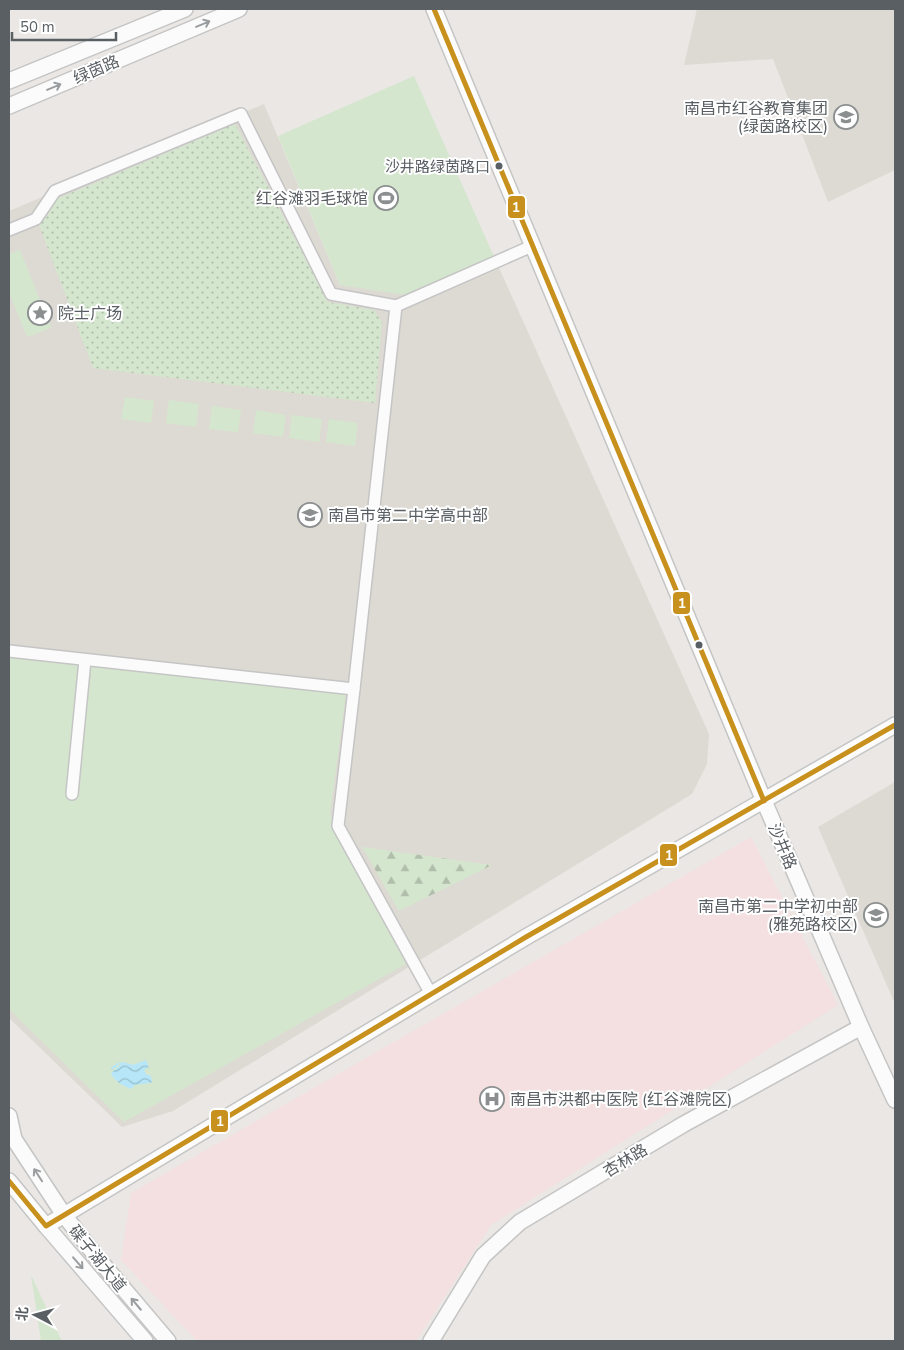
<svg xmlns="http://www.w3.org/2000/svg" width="904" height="1350" font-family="'Nunito Sans','Noto Sans SC',sans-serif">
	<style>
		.education { fill: #dddad3 }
		.medical { fill: #f4e0e0 }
		.green { fill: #d5e6ce }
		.forest { fill: url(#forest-firs) }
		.garden { fill: url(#garden-dots) }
		.water { fill: url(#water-waves) }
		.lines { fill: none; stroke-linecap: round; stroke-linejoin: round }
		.street-casing { stroke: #c5c5c5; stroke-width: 14 }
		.secondary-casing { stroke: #c5c5c5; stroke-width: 18 }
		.street { stroke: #fcfbfb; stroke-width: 11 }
		.secondary { stroke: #fcfbfb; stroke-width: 15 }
		.bus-1-casing { stroke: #fff; stroke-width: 9 }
		.bus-1 { stroke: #c8911d; stroke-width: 5 }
		.oneway { stroke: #9a9d9f }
		.bus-dot { fill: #595f62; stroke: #fff; stroke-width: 2 }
		.labels { text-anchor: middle; stroke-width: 4; stroke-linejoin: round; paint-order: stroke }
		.bus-label { font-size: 15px; fill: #595f62; stroke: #fff; text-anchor: end }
		.street-label { font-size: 16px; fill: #595f62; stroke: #fff }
		.poi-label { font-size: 16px; fill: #595f62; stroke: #fff; text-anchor: end }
		.line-badge { stroke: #fff; stroke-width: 2 }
		.badge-label { font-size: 14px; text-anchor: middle; font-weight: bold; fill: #fff }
	</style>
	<defs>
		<pattern id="forest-firs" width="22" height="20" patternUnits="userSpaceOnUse" patternTransform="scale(1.25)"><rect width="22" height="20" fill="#d5e6ce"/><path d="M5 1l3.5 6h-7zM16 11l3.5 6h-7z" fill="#b0beab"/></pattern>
		<pattern id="garden-dots" width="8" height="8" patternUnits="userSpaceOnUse" patternTransform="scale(1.25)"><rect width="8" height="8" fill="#d5e6ce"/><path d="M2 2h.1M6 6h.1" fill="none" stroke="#b0beab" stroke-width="1.8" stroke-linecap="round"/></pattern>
		<pattern id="water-waves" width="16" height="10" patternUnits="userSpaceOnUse" patternTransform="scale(1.25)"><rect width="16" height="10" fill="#b6e6f7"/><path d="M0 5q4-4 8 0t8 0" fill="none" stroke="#97becb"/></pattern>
	</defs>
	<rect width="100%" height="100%" fill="#eae7e4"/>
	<g class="education">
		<path d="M 697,9 L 895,9 L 895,170 L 828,202 L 773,59 L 684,65 Z"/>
		<path d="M 264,104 L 340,285 L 495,259 L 709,734 L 707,764 L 692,794 L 173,1111 L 122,1127 L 9,1018 L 9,211 Z"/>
		<path d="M 895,782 L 895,1004 L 818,827 Z"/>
	</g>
	<path class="medical" d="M 751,837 L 838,1005 L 491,1225 L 416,1341 L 197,1341 L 121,1260 L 131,1193 Z"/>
	<g class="green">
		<path d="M 414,76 L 495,259 L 405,295 L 340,285 L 278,136 Z"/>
		<path d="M 20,250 L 51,328 L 27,337 L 9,292 L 9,254 Z"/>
		<path d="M 125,397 L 154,401 L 151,423 L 121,419 Z"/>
		<path d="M 169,400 L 199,404 L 196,427 L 166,423 Z"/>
		<path d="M 212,406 L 241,410 L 238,432 L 209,429 Z"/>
		<path d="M 256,410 L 286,415 L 283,437 L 253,433 Z"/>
		<path d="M 292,415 L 322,419 L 319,442 L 289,438 Z"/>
		<path d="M 329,419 L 358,423 L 355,446 L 326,442 Z"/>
		<path d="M 9,654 L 346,694 L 330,814 L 406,964 L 124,1122 L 11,1011 L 9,1007 Z"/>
		<path d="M 31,1275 L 62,1341 L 41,1341 Z"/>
	</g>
	<path class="forest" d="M 362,847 L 492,865 L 399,911 Z"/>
	<path class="garden" d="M 235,124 L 328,302 L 374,310 L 382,322 L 375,403 L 93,368 L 39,225 L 59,198 Z"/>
	<path class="water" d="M 146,1060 L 149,1067 L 144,1070 L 146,1074 L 151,1076 L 152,1082 L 150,1083 L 135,1085 L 131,1089 C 123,1086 114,1081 111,1073 L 121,1064 L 120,1063 L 112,1070 L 111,1068 C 120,1060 122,1062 133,1065 Z"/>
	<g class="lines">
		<defs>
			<g id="street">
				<path d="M 9,230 L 36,219 L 55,191 L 241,114 L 331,294 L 396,306 L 354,689 L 9,651"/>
				<path d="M 396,306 L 532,246"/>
				<path d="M 354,689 L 338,826 L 431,994"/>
				<path d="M 72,794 L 85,660"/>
			</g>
			<g id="secondary">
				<path d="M 434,9 L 764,801 L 861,1027 L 895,1100"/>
				<path d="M 9,81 L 185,9"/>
				<path d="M 9,106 L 239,9"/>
				<path d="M 9,1116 L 14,1139 L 64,1215 L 95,1255 L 168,1341"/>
				<path d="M 9,1181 L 46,1226 L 145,1341"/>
				<path d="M 46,1226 L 526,937 L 895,725"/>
				<path d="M 431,1341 L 483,1256 L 520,1222 L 684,1124 L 861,1027"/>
			</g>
		</defs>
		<use href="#street" class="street-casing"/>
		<use href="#secondary" class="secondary-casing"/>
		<use href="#street" class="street"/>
		<use href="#secondary" class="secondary"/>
		<defs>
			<g id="bus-1">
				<path d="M 434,9 L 764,801"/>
				<path d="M 9,1181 L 46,1226 L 526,937 L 895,725"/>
			</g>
		</defs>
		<use href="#bus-1" class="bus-1-casing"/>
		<use href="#bus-1" class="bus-1"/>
	</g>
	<defs><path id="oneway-shaft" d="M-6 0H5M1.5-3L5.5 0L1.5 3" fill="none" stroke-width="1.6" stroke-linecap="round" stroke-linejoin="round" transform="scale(1.25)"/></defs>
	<g class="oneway">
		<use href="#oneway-shaft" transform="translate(203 24) rotate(-23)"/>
		<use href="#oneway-shaft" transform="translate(54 87) rotate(-23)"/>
		<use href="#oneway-shaft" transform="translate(38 1175) rotate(-123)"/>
		<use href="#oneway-shaft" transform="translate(78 1263) rotate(49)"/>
		<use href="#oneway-shaft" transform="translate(136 1304) rotate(-130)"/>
	</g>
	<defs>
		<symbol id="school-ring" viewBox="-11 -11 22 22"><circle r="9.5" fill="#fff" stroke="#8c8f90" stroke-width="1.5"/><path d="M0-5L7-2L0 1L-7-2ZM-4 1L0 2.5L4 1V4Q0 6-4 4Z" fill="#8c8f90"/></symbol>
		<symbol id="stadium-ring" viewBox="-11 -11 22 22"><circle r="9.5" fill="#fff" stroke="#8c8f90" stroke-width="1.5"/><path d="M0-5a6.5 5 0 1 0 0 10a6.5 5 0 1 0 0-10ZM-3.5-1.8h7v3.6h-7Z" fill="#8c8f90"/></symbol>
		<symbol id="sight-ring" viewBox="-11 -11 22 22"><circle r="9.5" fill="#fff" stroke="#8c8f90" stroke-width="1.5"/><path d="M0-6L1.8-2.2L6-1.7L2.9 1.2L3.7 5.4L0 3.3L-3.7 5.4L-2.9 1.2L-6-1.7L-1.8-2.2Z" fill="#8c8f90"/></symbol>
		<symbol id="hospital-ring" viewBox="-11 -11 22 22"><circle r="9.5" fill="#fff" stroke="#8c8f90" stroke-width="1.5"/><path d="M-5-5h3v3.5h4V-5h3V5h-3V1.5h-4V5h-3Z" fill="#8c8f90"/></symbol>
	</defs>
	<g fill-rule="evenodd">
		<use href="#school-ring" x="832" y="103" width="28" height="28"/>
		<use href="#stadium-ring" x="372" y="184" width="28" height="28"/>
		<use href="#sight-ring" x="26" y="299" width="28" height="28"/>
		<use href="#school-ring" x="296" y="501" width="28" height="28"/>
		<use href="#school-ring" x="862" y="901" width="28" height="28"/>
		<use href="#hospital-ring" x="478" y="1085" width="28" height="28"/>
	</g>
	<g class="bus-dot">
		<circle cx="499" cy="166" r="4.5"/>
		<circle cx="699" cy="645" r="4.5"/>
	</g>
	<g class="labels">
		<g class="bus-label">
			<text x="490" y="172">沙井路绿茵路口</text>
		</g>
		<g class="street-label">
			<text transform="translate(96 69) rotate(-23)" y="6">绿茵路</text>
			<text transform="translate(783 846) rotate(67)" y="6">沙井路</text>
			<text transform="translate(625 1160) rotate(-31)" y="6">杏林路</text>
			<text transform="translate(98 1258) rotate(51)" y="6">碟子湖大道</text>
		</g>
		<g class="poi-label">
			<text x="828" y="114">南昌市红谷教育集团<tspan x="828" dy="18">(绿茵路校区)</tspan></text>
			<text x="368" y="204">红谷滩羽毛球馆</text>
			<text x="58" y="319" text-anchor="start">院士广场</text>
			<text x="328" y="521" text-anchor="start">南昌市第二中学高中部</text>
			<text x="858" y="912">南昌市第二中学初中部<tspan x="858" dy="18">(雅苑路校区)</tspan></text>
			<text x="510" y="1105" text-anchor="start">南昌市洪都中医院 (红谷滩院区)</text>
		</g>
	</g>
	<g class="line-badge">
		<rect x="507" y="195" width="19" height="24" rx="5" fill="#c8911d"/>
		<rect x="672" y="591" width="19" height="24" rx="5" fill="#c8911d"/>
		<rect x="659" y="843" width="19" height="24" rx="5" fill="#c8911d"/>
		<rect x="210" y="1109" width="19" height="24" rx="5" fill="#c8911d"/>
	</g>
	<g class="badge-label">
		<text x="516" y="212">1</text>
		<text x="682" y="608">1</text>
		<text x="669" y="860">1</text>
		<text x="220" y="1126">1</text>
	</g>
	<rect width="904" height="1350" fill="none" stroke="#595f62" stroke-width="20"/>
	<g transform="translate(35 1315) rotate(276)" stroke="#ffffff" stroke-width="4" paint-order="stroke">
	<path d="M0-4L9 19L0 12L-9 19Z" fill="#595f62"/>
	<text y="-8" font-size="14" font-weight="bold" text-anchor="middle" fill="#595f62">北</text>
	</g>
	<path d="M12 32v8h104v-8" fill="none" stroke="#595f62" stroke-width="2.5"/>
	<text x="20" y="32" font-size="15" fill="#595f62" stroke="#ffffff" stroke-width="4" paint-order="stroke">50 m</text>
</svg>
